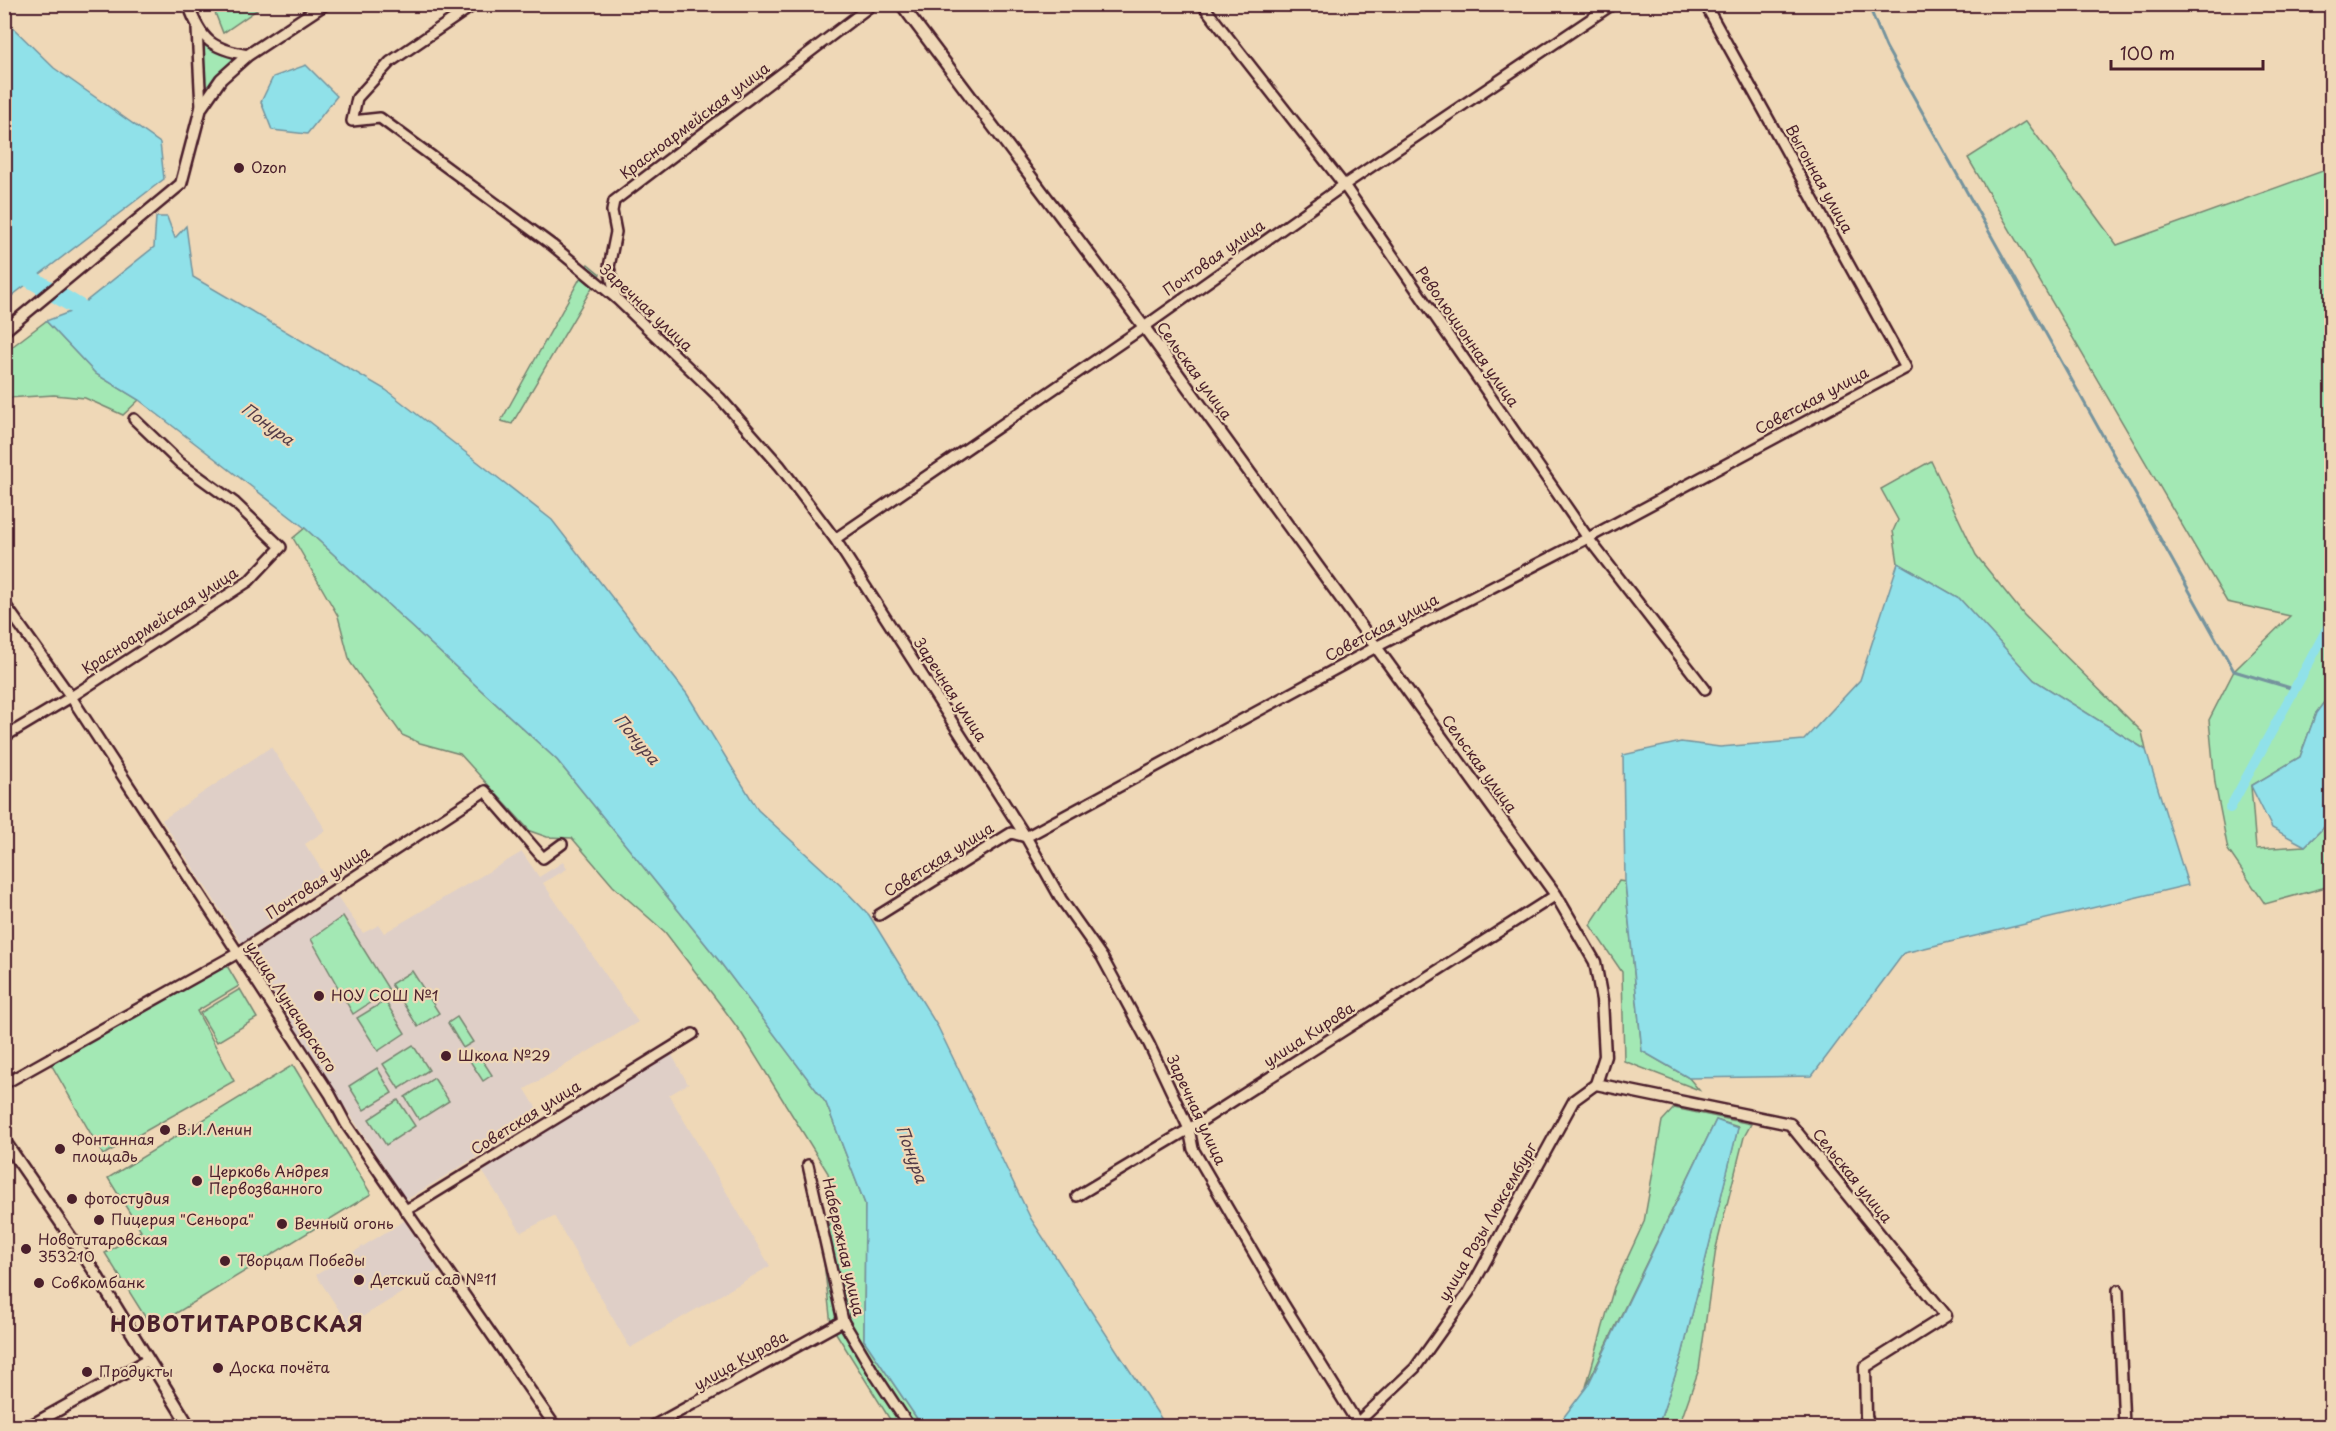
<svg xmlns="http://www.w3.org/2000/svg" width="2336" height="1431" font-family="'Playpen Sans',sans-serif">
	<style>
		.built { fill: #dfcfc7 }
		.green { fill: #a3e8b4; stroke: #768470; stroke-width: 1.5 }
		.water { fill: #90e1e9; stroke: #74939d; stroke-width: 1.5 }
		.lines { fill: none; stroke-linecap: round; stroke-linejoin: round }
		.stream { stroke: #74939d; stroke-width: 3 }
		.canal { stroke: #90e1e9; stroke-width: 10 }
		.river { stroke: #90e1e9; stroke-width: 18 }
		.minor-casing { stroke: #4a1f2b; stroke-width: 14 }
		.tertiary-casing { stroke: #4a1f2b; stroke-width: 15 }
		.minor { stroke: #efd8b7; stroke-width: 9 }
		.tertiary { stroke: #efd8b7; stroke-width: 10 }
		.poi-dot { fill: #4a1f2b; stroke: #efd8b7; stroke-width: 2 }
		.labels { text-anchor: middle; stroke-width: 4.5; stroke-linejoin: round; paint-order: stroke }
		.street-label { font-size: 15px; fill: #4a1f2b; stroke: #efd8b7 }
		.poi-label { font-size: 15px; fill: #4a1f2b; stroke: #efd8b7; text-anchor: start }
		.water-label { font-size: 16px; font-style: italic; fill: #543c48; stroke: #efd8b7 }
		.district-label { font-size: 21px; font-weight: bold; letter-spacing: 1.5px; fill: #4a1f2b; stroke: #efd8b7 }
	</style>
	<rect width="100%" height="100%" fill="#efd8b7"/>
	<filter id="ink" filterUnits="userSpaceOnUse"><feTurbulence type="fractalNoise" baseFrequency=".0167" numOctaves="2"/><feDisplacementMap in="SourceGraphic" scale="12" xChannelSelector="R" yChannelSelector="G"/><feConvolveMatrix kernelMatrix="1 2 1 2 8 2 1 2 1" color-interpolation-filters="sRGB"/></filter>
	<g filter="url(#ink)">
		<g class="built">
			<path d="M 271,747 L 326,830 L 305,844 L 329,881 L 242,943 L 162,820 Z"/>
			<path d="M 522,852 L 539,877 L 563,862 L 567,869 L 543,883 L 638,1022 L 525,1089 L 542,1117 L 406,1200 L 246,956 L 337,896 L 363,933 L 379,925 L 384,933 Z"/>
			<path d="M 672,1055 L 688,1084 L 669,1095 L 770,1266 L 630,1348 L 554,1216 L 521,1232 L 481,1169 Z"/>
			<path d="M 404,1221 L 439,1270 L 349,1325 L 316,1275 Z"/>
		</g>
		<g class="green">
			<path d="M 212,5 L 264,5 L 223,33 Z"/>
			<path d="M 197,29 L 222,50 L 248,55 L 201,108 Z"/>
			<path d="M 2026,121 L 2117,245 L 2331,168 L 2331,693 L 2316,713 L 2300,757 L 2251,786 L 2256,849 L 2305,846 L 2331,820 L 2331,885 L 2326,887 L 2265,904 L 2228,850 L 2215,783 L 2209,720 L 2234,671 L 2290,616 L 2227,602 L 1968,158 Z"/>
			<path d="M 588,264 L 600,274 L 512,424 L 501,421 Z"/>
			<path d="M 46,321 L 96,374 L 139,400 L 123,415 L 85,398 L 54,395 L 7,398 L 5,396 L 5,352 Z"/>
			<path d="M 1931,461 L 1976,555 L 2024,615 L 2142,732 L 2146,750 L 2034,680 L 1959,598 L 1898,563 L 1893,531 L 1898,520 L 1881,489 Z"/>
			<path d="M 305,528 L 557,760 L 720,962 L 826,1103 L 865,1204 L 864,1340 L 922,1426 L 894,1426 L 831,1325 L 823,1253 L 833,1205 L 828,1173 L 742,1034 L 723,1008 L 665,932 L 613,886 L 572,838 L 547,837 L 530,831 L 460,754 L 420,743 L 402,735 L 350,662 L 338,616 L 293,538 Z"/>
			<path d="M 1619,881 L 1625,882 L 1642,1051 L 1689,1078 L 1699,1090 L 1624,1061 L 1622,972 L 1590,925 Z"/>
			<path d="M 343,916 L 389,990 L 353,1014 L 311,939 Z"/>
			<path d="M 226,964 L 239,986 L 197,1011 L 234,1081 L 103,1155 L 51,1064 Z"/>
			<path d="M 412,971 L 439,1013 L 418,1027 L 391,984 Z"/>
			<path d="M 240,989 L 257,1018 L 217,1042 L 200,1013 Z"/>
			<path d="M 385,1001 L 405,1033 L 378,1051 L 357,1018 Z"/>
			<path d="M 457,1017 L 473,1042 L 463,1048 L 448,1023 Z"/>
			<path d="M 413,1045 L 429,1070 L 399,1089 L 383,1064 Z"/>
			<path d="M 477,1052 L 492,1075 L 483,1081 L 468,1058 Z"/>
			<path d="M 293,1065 L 371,1194 L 152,1328 L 105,1253 L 141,1231 L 108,1178 Z"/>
			<path d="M 377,1068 L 392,1093 L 364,1110 L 349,1086 Z"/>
			<path d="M 434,1078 L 449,1101 L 419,1120 L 405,1097 Z"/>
			<path d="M 398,1100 L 415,1126 L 386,1145 L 369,1119 Z"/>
			<path d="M 1674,1108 L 1751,1124 L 1744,1137 L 1716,1248 L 1699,1369 L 1679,1426 L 1658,1426 L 1682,1355 L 1738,1127 L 1716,1120 L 1586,1387 L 1614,1287 L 1644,1222 L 1662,1121 Z"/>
		</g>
		<g class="water">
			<path d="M 5,20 L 54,68 L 160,143 L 164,179 L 5,301 Z"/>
			<path d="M 306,65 L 337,96 L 307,134 L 272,130 L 261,102 L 273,77 Z"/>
			<path d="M 156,217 L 167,217 L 175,238 L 186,226 L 193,277 L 386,390 L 552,520 L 687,694 L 758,810 L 840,885 L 869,915 L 938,1027 L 1031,1219 L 1166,1426 L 922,1426 L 864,1340 L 865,1204 L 826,1103 L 720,962 L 557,760 L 305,528 L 139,400 L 96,374 L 46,321 L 75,310 L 154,247 Z"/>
			<path d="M 1898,563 L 1959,598 L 2034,680 L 2146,750 L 2188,885 L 1904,953 L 1812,1076 L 1689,1078 L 1642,1051 L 1625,882 L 1623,755 L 1681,742 L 1720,747 L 1804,740 L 1860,680 Z"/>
			<path d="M 2331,693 L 2331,820 L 2305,846 L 2272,828 L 2251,786 L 2300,757 L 2316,713 Z"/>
			<path d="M 1716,1120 L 1738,1128 L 1682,1355 L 1658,1426 L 1557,1426 L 1588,1385 Z"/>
		</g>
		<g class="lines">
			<path class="stream" d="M 1868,4 L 1886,47 L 2234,671 L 2294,689"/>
			<path class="canal" d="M 2230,808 L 2332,620"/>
			<path class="river" d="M 4,263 L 98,319"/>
			<defs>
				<g id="minor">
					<path d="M 188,4 C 201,40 211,49 248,55"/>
					<path d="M 475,4 L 390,62 L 357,98 L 352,121 L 380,118 L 552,245 L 616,298 L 720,398 L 780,466 L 835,539 L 1026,837 L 1061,899 L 1102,957 L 1149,1044 L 1189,1129 L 1193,1149 L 1284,1305 L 1358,1424"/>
					<path d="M 1202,4 L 1344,185 L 1588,538 L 1705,689"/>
					<path d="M 197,29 L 201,108"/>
					<path d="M 616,298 L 609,267 L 616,232 L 612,211 L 614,201 L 873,4"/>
					<path d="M 835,539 L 1144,327 L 1344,185 L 1613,4"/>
					<path d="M 4,603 L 71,697 L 330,1094 L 346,1124 L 555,1426"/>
					<path d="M 4,737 L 71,697 L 249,581 L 281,547 L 235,503 L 180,463 L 134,419"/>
					<path d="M 879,915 L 1011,833 L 1026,837 L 1376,647 L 1588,538 L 1906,368 L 1705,4"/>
					<path d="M 4,1084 L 238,953 L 485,791 L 543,858 L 562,844"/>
					<path d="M 808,1165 L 843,1321 L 874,1373 L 909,1426"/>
					<path d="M 1077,1196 L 1189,1129 L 1556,895"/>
					<path d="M 405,1210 L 415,1205 L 693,1034"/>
					<path d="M 2118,1290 L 2124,1426"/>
					<path d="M 653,1426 L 843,1321"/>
					<path d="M 1354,1426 L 1415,1368 L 1469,1292 L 1574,1100 L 1596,1084"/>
				</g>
				<g id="tertiary">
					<path d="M 901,4 L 1144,327 L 1556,895 L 1595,962 L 1602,1000 L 1605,1056 L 1596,1084 L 1790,1124 L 1946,1316 L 1865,1367 L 1866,1416 L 1869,1426"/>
					<path d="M 4,331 L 181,184 L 201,108 L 221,79 L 248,55 L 325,4"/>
					<path d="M 4,1140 L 94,1271 L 189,1426"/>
					<path d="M 30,1426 L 148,1360"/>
				</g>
			</defs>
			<use href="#minor" class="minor-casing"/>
			<use href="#tertiary" class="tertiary-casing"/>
			<use href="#minor" class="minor"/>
			<use href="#tertiary" class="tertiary"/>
		</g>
	</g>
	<g class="poi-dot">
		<circle cx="239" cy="168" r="6"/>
		<circle cx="319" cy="996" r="6"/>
		<circle cx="446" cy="1056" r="6"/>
		<circle cx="165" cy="1130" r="6"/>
		<circle cx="60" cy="1149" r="6"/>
		<circle cx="197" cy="1181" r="6"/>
		<circle cx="72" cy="1199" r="6"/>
		<circle cx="99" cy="1220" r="6"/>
		<circle cx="282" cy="1224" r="6"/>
		<circle cx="26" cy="1249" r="6"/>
		<circle cx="225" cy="1261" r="6"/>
		<circle cx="359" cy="1280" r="6"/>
		<circle cx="39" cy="1283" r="6"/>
		<circle cx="218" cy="1368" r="6"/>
		<circle cx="87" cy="1372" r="6"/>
	</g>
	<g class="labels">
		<g class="street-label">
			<text transform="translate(695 121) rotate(-37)" y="5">Красноармейская улица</text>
			<text transform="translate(1819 179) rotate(61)" y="5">Выгонная улица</text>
			<text transform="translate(1214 258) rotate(-35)" y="5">Почтовая улица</text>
			<text transform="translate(646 308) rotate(43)" y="5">Заречная улица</text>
			<text transform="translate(1467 337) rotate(55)" y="5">Революционная улица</text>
			<text transform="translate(1194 371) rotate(54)" y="5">Сельская улица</text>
			<text transform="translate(1812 401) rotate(-28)" y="5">Советская улица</text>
			<text transform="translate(160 621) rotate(-33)" y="5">Красноармейская улица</text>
			<text transform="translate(1382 628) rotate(-28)" y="5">Советская улица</text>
			<text transform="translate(950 690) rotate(57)" y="5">Заречная улица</text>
			<text transform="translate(1479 764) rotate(54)" y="5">Сельская улица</text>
			<text transform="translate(939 860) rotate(-32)" y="5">Советская улица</text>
			<text transform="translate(318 883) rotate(-33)" y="5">Почтовая улица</text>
			<text transform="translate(291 1007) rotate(57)" y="5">улица Луначарского</text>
			<text transform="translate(1309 1035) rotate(-33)" y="5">улица Кирова</text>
			<text transform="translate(1196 1110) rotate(65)" y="5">Заречная улица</text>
			<text transform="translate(526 1118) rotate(-32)" y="5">Советская улица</text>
			<text transform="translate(1852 1176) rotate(51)" y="5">Сельская улица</text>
			<text transform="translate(1488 1222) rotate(-60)" y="5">улица Розы Люксембург</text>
			<text transform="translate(843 1247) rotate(77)" y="5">Набережная улица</text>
			<text transform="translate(741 1361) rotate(-29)" y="5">улица Кирова</text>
		</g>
		<g class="poi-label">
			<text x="251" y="173">Ozon</text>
			<text x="331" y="1001">НОУ СОШ №1</text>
			<text x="458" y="1061">Школа №29</text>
			<text x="177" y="1135">В.И.Ленин</text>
			<text x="72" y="1145">Фонтанная<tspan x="72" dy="17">площадь</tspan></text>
			<text x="209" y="1177">Церковь Андрея<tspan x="209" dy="17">Первозванного</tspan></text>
			<text x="84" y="1204">фотостудия</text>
			<text x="111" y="1225">Пицерия "Сеньора"</text>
			<text x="294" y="1229">Вечный огонь</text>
			<text x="38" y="1245">Новотитаровская<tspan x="38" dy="17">353210</tspan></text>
			<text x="237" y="1266">Творцам Победы</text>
			<text x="371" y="1285">Детский сад №11</text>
			<text x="51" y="1288">Совкомбанк</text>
			<text x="230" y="1373">Доска почёта</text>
			<text x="99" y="1377">Продукты</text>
		</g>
		<g class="water-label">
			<text transform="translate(268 424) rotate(36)" y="6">Понура</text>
			<text transform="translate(637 739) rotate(50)" y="6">Понура</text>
			<text transform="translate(912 1154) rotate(70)" y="6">Понура</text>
		</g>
		<g class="district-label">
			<text x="237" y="1332">НОВОТИТАРОВСКАЯ</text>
		</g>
	</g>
	<rect width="2336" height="1431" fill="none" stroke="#efd8b7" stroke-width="24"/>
	<rect x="12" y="12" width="2312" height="1407" fill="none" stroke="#4a1f2b" stroke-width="2" filter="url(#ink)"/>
	<path d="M2111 60v9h152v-9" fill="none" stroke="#4a1f2b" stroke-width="3"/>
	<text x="2120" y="60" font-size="18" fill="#4a1f2b" stroke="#efd8b7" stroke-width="4.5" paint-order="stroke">100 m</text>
</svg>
